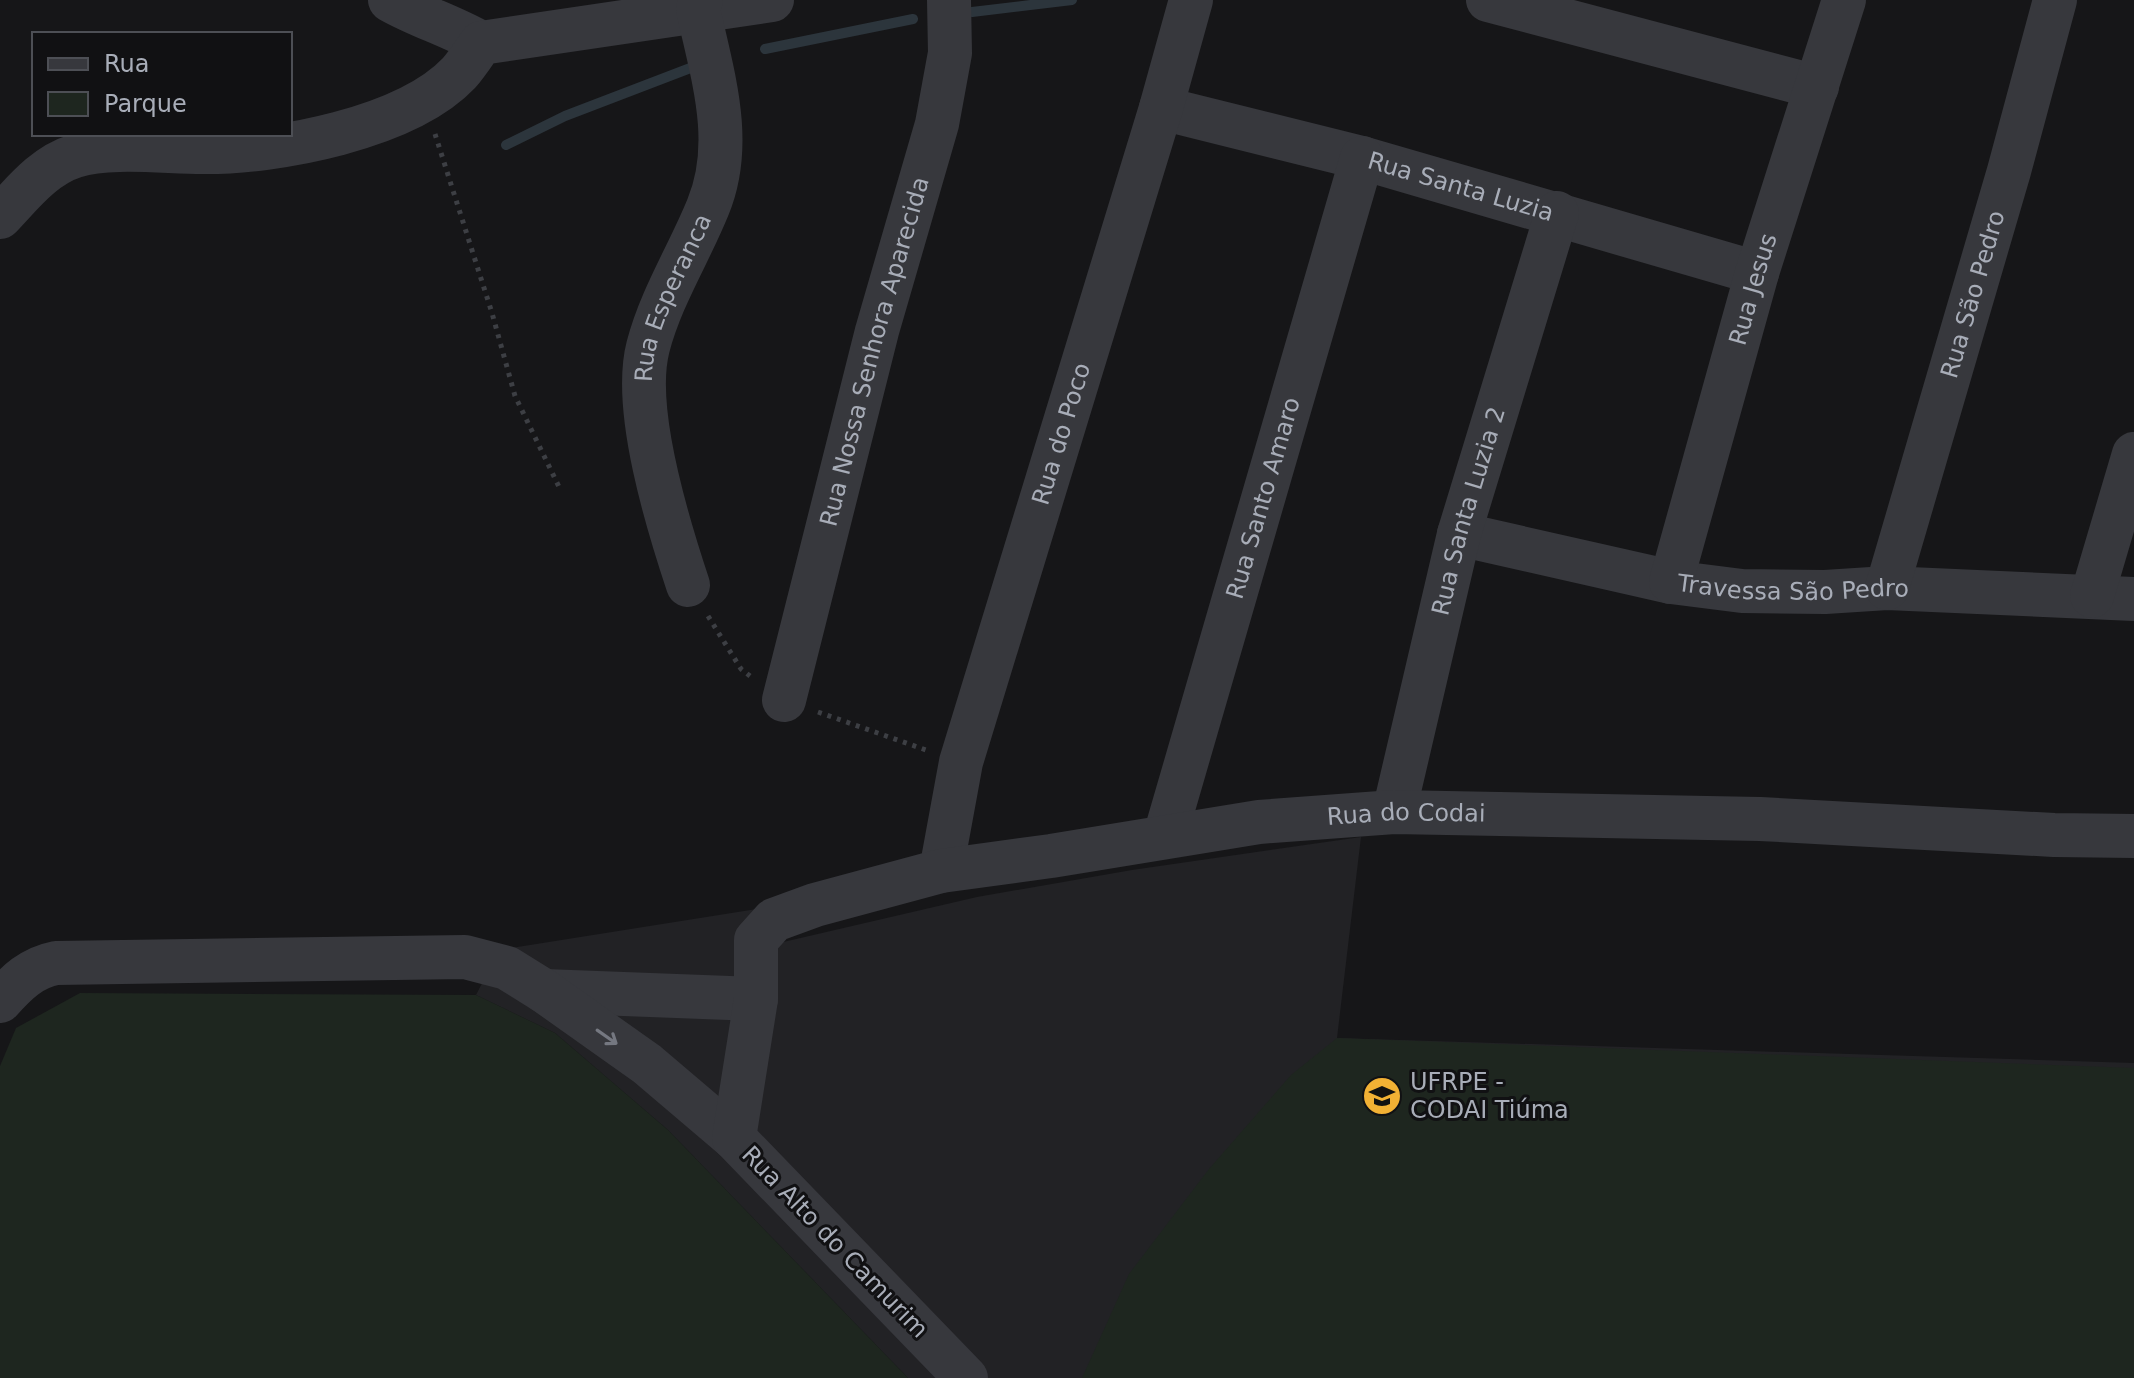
<svg xmlns="http://www.w3.org/2000/svg" width="2134" height="1378" font-family="'DejaVu Sans',sans-serif">
	<style>
		.built { fill: #222225 }
		.green { fill: #1e261f }
		.lines { fill: none; stroke-linecap: round; stroke-linejoin: round }
		.stream { stroke: #2c353c; stroke-width: 10 }
		.path { stroke: #3d3f44; stroke-width: 5; stroke-dasharray: 4 6; stroke-linecap: butt }
		.minor { stroke: #37383d; stroke-width: 44 }
		.oneway { stroke: #757881 }
		.labels { text-anchor: middle; stroke-width: 6; stroke-linejoin: round; paint-order: stroke }
		.street-label { font-size: 24px; fill: #a8adb8; stroke: #111113 }
		.poi-label { font-size: 24px; fill: #a8adb8; stroke: #111113; text-anchor: start }
	</style>
	<rect width="100%" height="100%" fill="#161618"/>
	<path class="built" d="M 1361,837 L 1337,1038 L 2134,1063 L 2134,1378 L 908,1378 L 668,1130 L 555,1033 L 476,995 L 499,950 L 763,908 L 779,943 L 977,897 L 1132,870 Z"/>
	<g class="green">
		<path d="M 80,993 L 476,995 L 555,1033 L 668,1130 L 908,1378 L 0,1378 L 0,1066 L 16,1028 Z"/>
		<path d="M 1337,1038 L 2134,1068 L 2134,1378 L 1082,1378 L 1129,1274 L 1209,1169 L 1291,1075 Z"/>
	</g>
	<g class="lines">
		<g class="stream">
			<path d="M 972,12 L 1072,0"/>
			<path d="M 765,49 L 913,19"/>
			<path d="M 506,145 L 565,116 L 693,67"/>
		</g>
		<g class="path">
			<path d="M 435,134 L 492,313 L 515,396 L 561,491"/>
			<path d="M 708,616 L 741,669 L 750,676"/>
			<path d="M 818,712 L 926,750"/>
		</g>
		<g class="minor">
			<path d="M 390,0 C 420,17 452,26 481,43"/>
			<path d="M 1488,0 L 1817,87"/>
			<path id="s1" d="M 1161,108 L 1362,158 L 1757,273"/>
			<path d="M 0,217 C 22,194 43,166 75,156 C 109,145 165,152 202,152 C 276,153 407,128 459,73 C 467,64 474,53 481,43 L 772,0"/>
			<path id="s2" d="M 1459,534 L 1671,582 L 1742,591 L 1825,592 L 1887,588 L 2134,599"/>
			<path id="s3" d="M 1671,582 L 1757,273 L 1844,0"/>
			<path id="s4" d="M 688,585 C 668,525 632,409 648,347 C 661,297 689,254 708,207 C 735,142 712,74 698,9 L 701,0"/>
			<path id="s5" d="M 1887,588 L 2009,171 L 2055,0"/>
			<path d="M 2092,596 L 2134,454"/>
			<path id="s6" d="M 784,700 L 877,331 L 937,124 L 950,53 L 949,0"/>
			<path id="s7" d="M 1394,812 L 1459,534 L 1557,213"/>
			<path id="s8" d="M 1165,836 L 1362,158"/>
			<path id="s9" d="M 941,871 L 961,762 L 1161,108 L 1191,0"/>
			<path d="M 544,991 L 756,999"/>
			<path d="M 0,1001 C 17,982 31,968 56,963 L 465,957 L 507,968 L 544,991 L 647,1064 L 734,1138"/>
			<path id="s10" d="M 966,1378 L 734,1138 L 756,999 L 756,940 L 774,920 L 815,905 L 941,871 L 1051,856 L 1259,822 L 1394,812 L 1760,819 L 2054,835 L 2134,836"/>
		</g>
	</g>
	<defs><path id="oneway-shaft" d="M-6 0H5M1.5-3L5.5 0L1.5 3" fill="none" stroke-width="1.6" stroke-linecap="round" stroke-linejoin="round" transform="scale(2)"/></defs>
	<use class="oneway" href="#oneway-shaft" transform="translate(607 1037) rotate(35)"/>
	<defs>
		<symbol id="university-disc" viewBox="-11 -11 22 22"><circle r="9.5" fill="#f2b134" stroke="#111113"/><path d="M0-5L7-2L0 1L-7-2ZM-4 1L0 2.5L4 1V4Q0 6-4 4Z" fill="#111"/></symbol>
	</defs>
	<g fill-rule="evenodd">
		<use href="#university-disc" x="1360" y="1074" width="44" height="44"/>
	</g>
	<g class="labels">
		<g class="street-label">
			<text dy="8" stroke="none"><textPath href="#s1" startOffset="310">Rua Santa Luzia</textPath></text>
			<text dy="8" stroke="none"><textPath href="#s3" startOffset="304">Rua Jesus</textPath></text>
			<text dy="8" stroke="none"><textPath href="#s5" startOffset="306">Rua São Pedro</textPath></text>
			<text dy="8" stroke="none"><textPath href="#s4" startOffset="298">Rua Esperanca</textPath></text>
			<text dy="8" stroke="none"><textPath href="#s6" startOffset="360">Rua Nossa Senhora Aparecida</textPath></text>
			<text dy="8" stroke="none"><textPath href="#s9" startOffset="454">Rua do Poco</textPath></text>
			<text dy="8" stroke="none"><textPath href="#s8" startOffset="352">Rua Santo Amaro</textPath></text>
			<text dy="8" stroke="none"><textPath href="#s7" startOffset="310">Rua Santa Luzia 2</textPath></text>
			<text dy="8" stroke="none"><textPath href="#s2" startOffset="340">Travessa São Pedro</textPath></text>
			<text dy="8" stroke="none"><textPath href="#s10" startOffset="1204">Rua do Codai</textPath></text>
			<text transform="translate(835 1242) rotate(46)" y="8">Rua Alto do Camurim</text>
		</g>
		<g class="poi-label">
			<text x="1410" y="1090">UFRPE -<tspan x="1410" dy="28">CODAI Tiúma</tspan></text>
		</g>
	</g>
	<rect x="32" y="32" width="260" height="104" fill="#111113" stroke="#4d4f55" stroke-width="2"/>
	<rect x="48" y="58" width="40" height="12" fill="#37383d" stroke="#4d4f55" stroke-width="2"/>
	<text x="104" y="72" font-size="24" fill="#a8adb8">Rua</text>
	<rect x="48" y="92" width="40" height="24" fill="#1e261f" stroke="#4d4f55" stroke-width="2"/>
	<text x="104" y="112" font-size="24" fill="#a8adb8">Parque</text>
</svg>
